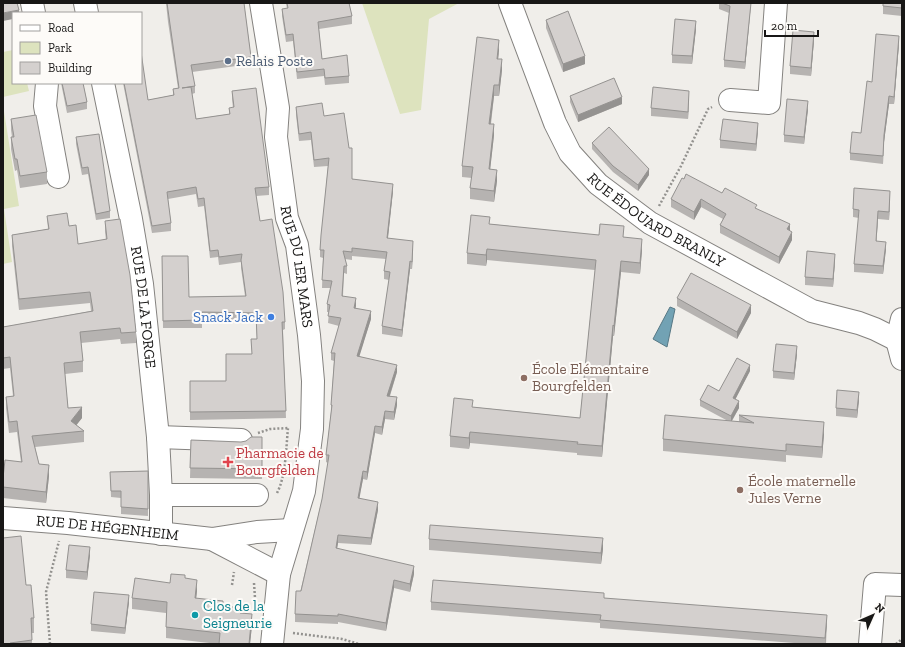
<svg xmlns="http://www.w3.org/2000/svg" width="905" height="647" font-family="'Zilla Slab',serif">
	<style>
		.green { fill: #dde3be }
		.water { fill: #72a2b4; stroke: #577885 }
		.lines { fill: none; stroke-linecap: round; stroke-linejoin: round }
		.minor-casing { stroke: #84827f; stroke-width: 24 }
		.major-casing { stroke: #84827f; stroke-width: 24 }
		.path { stroke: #93928f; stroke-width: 2.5; stroke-dasharray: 2 2; stroke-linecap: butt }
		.minor { stroke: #fff; stroke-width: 22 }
		.major { stroke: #fff; stroke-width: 22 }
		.wall { fill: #b6b3b1 }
		.shaded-wall { fill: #949290 }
		.building { fill: #d4d0ce; stroke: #949290 }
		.service-dot { fill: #5c6f8a; stroke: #fdfbf8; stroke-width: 1.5 }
		.shop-dot { fill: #3f7fe0; stroke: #fdfbf8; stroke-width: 1.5 }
		.education-dot { fill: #8d6e63; stroke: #fdfbf8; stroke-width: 1.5 }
		.health-dot { fill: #e0444e; stroke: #fdfbf8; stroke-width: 1.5 }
		.culture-dot { fill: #0f9aa8; stroke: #fdfbf8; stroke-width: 1.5 }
		.labels { text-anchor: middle; stroke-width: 4; stroke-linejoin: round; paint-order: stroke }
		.service-label { font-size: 15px; fill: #4e5e75; stroke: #fdfbf8; text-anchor: start }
		.street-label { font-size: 15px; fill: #181716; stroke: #fdfbf8 }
		.shop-label { font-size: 15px; fill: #366cbe; stroke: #fdfbf8; text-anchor: end }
		.education-label { font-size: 15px; fill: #785e54; stroke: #fdfbf8; text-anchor: start }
		.health-label { font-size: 15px; fill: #be3a42; stroke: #fdfbf8; text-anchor: start }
		.culture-label { font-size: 15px; fill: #0d838f; stroke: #fdfbf8; text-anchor: start }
	</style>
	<rect width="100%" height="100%" fill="#f0eeea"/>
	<g class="green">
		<path d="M 362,3 L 459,3 L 429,19 L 421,110 L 400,114 Z"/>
		<path d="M 13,50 L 13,83 L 27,83 L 29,91 L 3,97 L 3,52 Z"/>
		<path d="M 3,105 L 19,206 L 4,209 L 12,262 L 3,264 Z"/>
	</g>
	<path class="water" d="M 670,307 L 675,309 L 667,347 L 653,339 Z"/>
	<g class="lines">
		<defs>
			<g id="minor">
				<path d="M 32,3 L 34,13"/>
				<path d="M 85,3 L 87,13"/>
				<path id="s1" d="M 510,3 L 555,123 L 570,153 L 598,184 L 650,223 L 812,311 L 859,323 L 875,329 L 897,340"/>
				<path d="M 47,83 L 45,106 L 58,177"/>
				<path id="s2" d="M 103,83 L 131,219 L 142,284 L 158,437 L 161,495 L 161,534"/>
				<path d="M 730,100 L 769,103 L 776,3"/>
				<path d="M 902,319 L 897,340 L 902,359"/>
				<path d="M 158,437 L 241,440"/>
				<path d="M 161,495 L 257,495"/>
				<path d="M 870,644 L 875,584 L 902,585"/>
			</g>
			<g id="major">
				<path id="s3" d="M 261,3 L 278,108 L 276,137 L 287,218 L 297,245 L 309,335 L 313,381 L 312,429 L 304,491 L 279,574 L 272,644"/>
				<path id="s4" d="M 3,518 L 68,523 L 212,539 L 257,532 L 291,530"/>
				<path d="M 212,539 L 279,574"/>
			</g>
		</defs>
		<use href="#minor" class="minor-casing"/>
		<use href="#major" class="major-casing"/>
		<g class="path">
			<path d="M 659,206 L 681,166 L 708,109 L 712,107"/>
			<path d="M 258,433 L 270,429 L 289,428"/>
			<path d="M 277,493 C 286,476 286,448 288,428"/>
			<path d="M 254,583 L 255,598"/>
			<path d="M 232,585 L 234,572"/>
			<path d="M 293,633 L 342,639 L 359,644"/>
			<path d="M 50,644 L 46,592 L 59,541"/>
			<path d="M 896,644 L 902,639"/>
		</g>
		<use href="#minor" class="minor"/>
		<use href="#major" class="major"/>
	</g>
	<g class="wall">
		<path d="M 166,3 L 244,3 L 251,57 L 251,64 L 192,72 L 195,86 L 195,93 L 192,94 L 196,119 L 229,114 L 229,108 L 233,108 L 232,99 L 232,91 L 269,187 L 269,195 L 256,196 L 260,221 L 285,322 L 285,329 L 283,330 L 286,418 L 190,420 L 190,381 L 226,381 L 252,354 L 251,339 L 257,339 L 256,320 L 202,320 L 202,328 L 163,328 L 162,256 L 189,297 L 245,296 L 241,268 L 241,262 L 219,265 L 218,257 L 210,258 L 204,206 L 198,207 L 196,194 L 168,199 L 171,223 L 171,231 L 152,233 L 123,83 L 141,83 L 148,100 L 173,95 L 173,89 L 178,88 L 168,22 Z"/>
		<path d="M 286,3 L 349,3 L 352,16 L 352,24 L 319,29 L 322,59 L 349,76 L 349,83 L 325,85 L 324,76 L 297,79 L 293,41 L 286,42 L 282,16 L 282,9 L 287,9 Z"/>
		<path d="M 719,3 L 751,3 L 745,69 L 724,67 L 724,60 L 729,13 L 719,9 Z"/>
		<path d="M 902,3 L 902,16 L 883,14 L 883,6 Z"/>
		<path d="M 546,20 L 585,64 L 563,72 L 546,28 Z"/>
		<path d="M 696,29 L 692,64 L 672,63 L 672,55 Z"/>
		<path d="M 814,40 L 811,76 L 790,74 L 790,66 Z"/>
		<path d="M 899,44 L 894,104 L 889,104 L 884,142 L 883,164 L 850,160 L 850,153 L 861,133 L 872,82 Z"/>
		<path d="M 499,51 L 498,59 L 502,70 L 499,96 L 494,96 L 491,124 L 494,135 L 490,169 L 497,181 L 494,202 L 470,199 L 470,188 L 472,178 L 462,177 L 462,166 Z"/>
		<path d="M 61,83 L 83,83 L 87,102 L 87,109 L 67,113 Z"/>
		<path d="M 570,96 L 622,104 L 578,122 L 570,102 Z"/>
		<path d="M 689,99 L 688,119 L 651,116 L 651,108 Z"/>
		<path d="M 296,107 L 324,116 L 352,179 L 393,191 L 388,238 L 413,249 L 412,269 L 410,269 L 402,337 L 382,334 L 382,326 L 389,280 L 384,279 L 384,271 L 386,259 L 352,256 L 352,260 L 345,259 L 347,266 L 347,274 L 344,273 L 343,296 L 356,306 L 355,308 L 371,319 L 359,356 L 397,372 L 390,396 L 397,405 L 394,420 L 385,419 L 382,435 L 375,433 L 367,480 L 363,479 L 359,498 L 378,510 L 371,545 L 338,543 L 337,548 L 414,574 L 410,592 L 394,588 L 386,631 L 338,622 L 338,624 L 295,622 L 295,614 L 322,499 L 328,463 L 326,462 L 326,455 L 331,412 L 331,405 L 334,361 L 331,360 L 331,353 L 339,326 L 328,323 L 329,312 L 327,312 L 327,304 L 331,288 L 322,288 L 323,258 L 320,257 L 320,250 L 328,166 L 314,167 L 311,140 L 299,141 L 296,115 Z"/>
		<path d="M 808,109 L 804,144 L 784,142 L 784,135 Z"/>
		<path d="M 11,119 L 47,172 L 47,184 L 20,188 L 17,170 L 15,171 L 11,149 L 11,137 L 12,137 L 11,130 Z"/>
		<path d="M 758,130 L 756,151 L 720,148 L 720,140 Z"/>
		<path d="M 76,137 L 110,211 L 110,218 L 96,220 L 88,174 L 82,175 L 76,144 Z"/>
		<path d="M 592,143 L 649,175 L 638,191 L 613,172 L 592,149 Z"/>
		<path d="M 722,193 L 757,209 L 790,231 L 792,240 L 779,264 L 720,233 L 720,225 L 723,219 L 701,207 L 694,220 L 671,207 L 671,199 Z"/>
		<path d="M 890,199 L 889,220 L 878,219 L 876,241 L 886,249 L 883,274 L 854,272 L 854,264 L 859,218 L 853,217 L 853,209 Z"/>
		<path d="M 47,216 L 69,226 L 78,244 L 106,240 L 105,232 L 105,221 L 136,332 L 136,343 L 121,344 L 120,339 L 81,343 L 83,361 L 83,372 L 65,374 L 68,408 L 82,418 L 76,425 L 84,431 L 84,442 L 35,447 L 39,464 L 49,476 L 46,503 L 3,498 L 3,478 L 21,462 L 17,432 L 9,433 L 6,408 L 6,397 L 13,396 L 10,368 L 3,369 L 3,327 L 91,311 L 90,303 L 19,310 L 12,246 L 12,235 L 48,229 Z"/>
		<path d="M 490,224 L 624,238 L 642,250 L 640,274 L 621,272 L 614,336 L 613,336 L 602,457 L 577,455 L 577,453 L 470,443 L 469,449 L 450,447 L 450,436 L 473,407 L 580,418 L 595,270 L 487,260 L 486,266 L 467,264 L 467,253 Z"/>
		<path d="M 835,261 L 833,287 L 805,285 L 805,277 Z"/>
		<path d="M 677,298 L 751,313 L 737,339 L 677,306 Z"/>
		<path d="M 797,354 L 794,380 L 773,378 L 773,371 Z"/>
		<path d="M 750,371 L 735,399 L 739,408 L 732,421 L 739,422 L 739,415 L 824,434 L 822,458 L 786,455 L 786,462 L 663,451 L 663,439 L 728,421 L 700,406 L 700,400 L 719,391 Z"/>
		<path d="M 859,400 L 857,418 L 836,416 L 836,408 Z"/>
		<path d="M 262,437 L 262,479 L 190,478 L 191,440 L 241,442 Z"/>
		<path d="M 148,471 L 148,516 L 121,514 L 121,498 L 111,497 L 110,472 Z"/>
		<path d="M 429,539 L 603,549 L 601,564 L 429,550 Z"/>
		<path d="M 90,555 L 87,580 L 66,578 L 66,570 Z"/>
		<path d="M 185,578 L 197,591 L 196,598 L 241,613 L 252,625 L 250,644 L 218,644 L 166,638 L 166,613 L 132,609 L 132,598 L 170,583 Z"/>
		<path d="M 26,585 L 34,618 L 34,633 L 32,633 L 32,644 L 3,644 Z"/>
		<path d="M 604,598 L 827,623 L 826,644 L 807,644 L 600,628 L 600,623 L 431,610 L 431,602 Z"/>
		<path d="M 129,602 L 125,634 L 91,631 L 91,624 Z"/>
	</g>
	<g class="shaded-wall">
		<path d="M 751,3 L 745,69 L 745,62 Z"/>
		<path d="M 19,10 L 19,13 L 13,13 L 13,19 L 3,21 L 3,13 Z"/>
		<path d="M 696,21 L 696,29 L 692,64 L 692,56 Z"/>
		<path d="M 814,32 L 814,40 L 811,76 L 811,68 Z"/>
		<path d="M 899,36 L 899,44 L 894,104 L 894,97 Z"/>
		<path d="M 499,40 L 499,51 L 497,69 L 497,59 Z"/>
		<path d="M 585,56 L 585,64 L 563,72 L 563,64 Z"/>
		<path d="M 502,59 L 502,70 L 499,96 L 499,85 Z"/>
		<path d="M 494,85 L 494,96 L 489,135 L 489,124 Z"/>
		<path d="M 689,91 L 689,99 L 688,119 L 688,112 Z"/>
		<path d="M 889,96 L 889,104 L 884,142 L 883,164 L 884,135 Z"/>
		<path d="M 622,97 L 622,104 L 578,122 L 578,115 Z"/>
		<path d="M 808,101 L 808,109 L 804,144 L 804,137 Z"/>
		<path d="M 758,123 L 758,130 L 756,151 L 756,144 Z"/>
		<path d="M 494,124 L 494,135 L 489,180 L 489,169 Z"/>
		<path d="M 649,169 L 649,175 L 638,191 L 638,185 Z"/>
		<path d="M 497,170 L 497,181 L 494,202 L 494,191 Z"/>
		<path d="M 393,184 L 393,191 L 387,246 L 387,238 Z"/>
		<path d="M 890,191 L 890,199 L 889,220 L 889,212 Z"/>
		<path d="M 701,199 L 701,207 L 694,220 L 694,212 Z"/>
		<path d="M 878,211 L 878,219 L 876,248 L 876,241 Z"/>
		<path d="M 790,224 L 790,232 L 787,229 Z"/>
		<path d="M 792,232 L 792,240 L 779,264 L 779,257 Z"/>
		<path d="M 642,239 L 642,250 L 640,274 L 640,263 Z"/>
		<path d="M 413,241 L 413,249 L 412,269 L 412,262 Z"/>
		<path d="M 886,242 L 886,249 L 883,274 L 883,266 Z"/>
		<path d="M 487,249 L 487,260 L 486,266 L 486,255 Z"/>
		<path d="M 835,254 L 835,261 L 833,287 L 833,279 Z"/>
		<path d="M 410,261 L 410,269 L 402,337 L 402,330 Z"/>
		<path d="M 621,261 L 621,272 L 614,336 L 614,326 Z"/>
		<path d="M 356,298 L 356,306 L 354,316 L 354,308 Z"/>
		<path d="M 751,305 L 751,313 L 737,339 L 737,332 Z"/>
		<path d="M 371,311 L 371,319 L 357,364 L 357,356 Z"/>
		<path d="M 613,325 L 613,336 L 602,457 L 602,446 Z"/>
		<path d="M 797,346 L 797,354 L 794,380 L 794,373 Z"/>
		<path d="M 397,365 L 397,372 L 387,404 L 387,396 Z"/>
		<path d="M 750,365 L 750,371 L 733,404 L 733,398 Z"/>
		<path d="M 859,392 L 859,400 L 857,418 L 857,410 Z"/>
		<path d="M 397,397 L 397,405 L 394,420 L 394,412 Z"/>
		<path d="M 739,401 L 739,408 L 731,422 L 731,416 Z"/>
		<path d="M 82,407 L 82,418 L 71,432 L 71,421 Z"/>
		<path d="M 385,411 L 385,419 L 382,435 L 382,427 Z"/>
		<path d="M 824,422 L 824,434 L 822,458 L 822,447 Z"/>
		<path d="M 375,426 L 375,433 L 367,480 L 367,472 Z"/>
		<path d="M 470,432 L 470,443 L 469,449 L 469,438 Z"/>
		<path d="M 49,465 L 49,476 L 46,503 L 46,492 Z"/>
		<path d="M 363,471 L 363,479 L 358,506 L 358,498 Z"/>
		<path d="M 378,502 L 378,510 L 371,545 L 371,538 Z"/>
		<path d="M 338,535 L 338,543 L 336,555 L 336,548 Z"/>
		<path d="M 603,538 L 603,549 L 601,564 L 601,553 Z"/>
		<path d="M 90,547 L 90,555 L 87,580 L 87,572 Z"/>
		<path d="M 414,566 L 414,574 L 410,592 L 410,584 Z"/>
		<path d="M 197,580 L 197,591 L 195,609 L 195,598 Z"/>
		<path d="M 394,580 L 394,588 L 386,631 L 386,623 Z"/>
		<path d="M 129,595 L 129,602 L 125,634 L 125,628 Z"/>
		<path d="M 252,614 L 252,625 L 250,644 L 249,644 Z"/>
		<path d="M 827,615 L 827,623 L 825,644 L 825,638 Z"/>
	</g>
	<g class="building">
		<path d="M 3,3 L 17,3 L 19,10 L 3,13 Z"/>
		<path d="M 167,3 L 244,3 L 251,57 L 191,65 L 195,86 L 182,88 L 191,87 L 196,119 L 230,114 L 229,108 L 234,107 L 232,91 L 256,88 L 269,187 L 255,188 L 260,221 L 272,219 L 283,292 L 285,322 L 282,322 L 286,411 L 190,412 L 190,381 L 226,381 L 226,354 L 252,354 L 251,339 L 257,339 L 256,313 L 202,312 L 202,320 L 163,321 L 162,256 L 188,256 L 189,297 L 246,296 L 241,260 L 242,254 L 219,257 L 218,250 L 210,251 L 204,198 L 198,199 L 196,187 L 167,192 L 171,223 L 152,226 L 124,83 L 141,83 L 141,52 L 148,100 L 174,95 L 173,89 L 179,88 Z"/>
		<path d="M 287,3 L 349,3 L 352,16 L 318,22 L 322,59 L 347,55 L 349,76 L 325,78 L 324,69 L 297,72 L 293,34 L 286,35 L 282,9 L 288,8 Z"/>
		<path d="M 722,3 L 751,3 L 745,62 L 724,60 L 730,6 Z"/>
		<path d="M 883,3 L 902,3 L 902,8 L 883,6 Z"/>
		<path d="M 568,11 L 585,56 L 563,64 L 546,20 Z"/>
		<path d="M 675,19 L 696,21 L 692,56 L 672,55 Z"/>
		<path d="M 793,30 L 814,32 L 811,68 L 790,66 Z"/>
		<path d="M 876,34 L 899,36 L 894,97 L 889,96 L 884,135 L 883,156 L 850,153 L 852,132 L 861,133 L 867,81 L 872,82 Z"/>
		<path d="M 477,37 L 499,40 L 497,59 L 502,59 L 499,85 L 494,85 L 489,124 L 494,124 L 489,169 L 497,170 L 494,191 L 470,188 L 473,167 L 462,166 Z"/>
		<path d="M 614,78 L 622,97 L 578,115 L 570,96 Z"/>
		<path d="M 62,83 L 83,83 L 87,102 L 67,106 Z"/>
		<path d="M 653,87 L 689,91 L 688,112 L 651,108 Z"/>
		<path d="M 787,99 L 808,101 L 804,137 L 784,135 Z"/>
		<path d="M 322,103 L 324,116 L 344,113 L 349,148 L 352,148 L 352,179 L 393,184 L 387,238 L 413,241 L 412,262 L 410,261 L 402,330 L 382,326 L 390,272 L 384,271 L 387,252 L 352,248 L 352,252 L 343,251 L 347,266 L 344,266 L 342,296 L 356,298 L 354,308 L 371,311 L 357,356 L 397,365 L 387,396 L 397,397 L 394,412 L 385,411 L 382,427 L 375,426 L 367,472 L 363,471 L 358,498 L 378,502 L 371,538 L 338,535 L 336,548 L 414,566 L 410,584 L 394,580 L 386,623 L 338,614 L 338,616 L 295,614 L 296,591 L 301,591 L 322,499 L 329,455 L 326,455 L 332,405 L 331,405 L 335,353 L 331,353 L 341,318 L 328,316 L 330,305 L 327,304 L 332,281 L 322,280 L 324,250 L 320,250 L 321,235 L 329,158 L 314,160 L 311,132 L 299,134 L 296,107 Z"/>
		<path d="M 36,115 L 47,172 L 20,176 L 17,159 L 15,159 L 11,137 L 14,137 L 11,119 Z"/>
		<path d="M 723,119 L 758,123 L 756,144 L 720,140 Z"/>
		<path d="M 609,127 L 649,169 L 638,185 L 613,166 L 592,143 Z"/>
		<path d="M 99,134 L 110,211 L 96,214 L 88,167 L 82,168 L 76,137 Z"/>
		<path d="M 686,174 L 722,193 L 725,188 L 757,205 L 755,208 L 790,224 L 787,229 L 792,232 L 779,257 L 720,225 L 726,214 L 701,199 L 694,212 L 671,199 L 682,178 L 684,179 Z"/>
		<path d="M 854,188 L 890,191 L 889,212 L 878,211 L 876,241 L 886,242 L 883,266 L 854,264 L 859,210 L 853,209 Z"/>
		<path d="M 67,213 L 69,226 L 76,225 L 78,244 L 107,239 L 105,221 L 120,219 L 130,275 L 136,332 L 121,333 L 120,328 L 80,332 L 83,361 L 64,363 L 68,408 L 82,407 L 71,421 L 84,431 L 32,436 L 39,464 L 49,465 L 46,492 L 3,487 L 3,478 L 5,460 L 22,462 L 17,421 L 9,422 L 6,397 L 14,396 L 10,357 L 3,358 L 3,327 L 93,311 L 90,292 L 19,299 L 12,235 L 49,229 L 47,216 Z"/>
		<path d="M 471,215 L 490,217 L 489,224 L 599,235 L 600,224 L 624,226 L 623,237 L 642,239 L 640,263 L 621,261 L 614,326 L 613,325 L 602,446 L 577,444 L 578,442 L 470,432 L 469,438 L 450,436 L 454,398 L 473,400 L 472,407 L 580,418 L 596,260 L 487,249 L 486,255 L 467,253 Z"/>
		<path d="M 807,251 L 835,254 L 833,279 L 805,277 Z"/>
		<path d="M 691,273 L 751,305 L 737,332 L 677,298 Z"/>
		<path d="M 776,344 L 797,346 L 794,373 L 773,371 Z"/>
		<path d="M 737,358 L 750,365 L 733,398 L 739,401 L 731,416 L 700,400 L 708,385 L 719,391 Z"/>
		<path d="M 837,390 L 859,392 L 857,410 L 836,408 Z"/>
		<path d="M 665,415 L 754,423 L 739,415 L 824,422 L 822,447 L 786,444 L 786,451 L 663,439 Z"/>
		<path d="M 251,437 L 262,437 L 262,469 L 190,468 L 191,440 L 241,442 L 246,441 Z"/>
		<path d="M 148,471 L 148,509 L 121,507 L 121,491 L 111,491 L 110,472 Z"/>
		<path d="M 430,525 L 603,538 L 601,553 L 429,539 Z"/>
		<path d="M 21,536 L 26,585 L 31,585 L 34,618 L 31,618 L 32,640 L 10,643 L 11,644 L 3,644 L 3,538 Z"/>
		<path d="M 69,545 L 90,547 L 87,572 L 66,570 Z"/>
		<path d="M 171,574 L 185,575 L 185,578 L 197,580 L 195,598 L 223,601 L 223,606 L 241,608 L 240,613 L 252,614 L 249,644 L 219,644 L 220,633 L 166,627 L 167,602 L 132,598 L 135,578 L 170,583 Z"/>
		<path d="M 433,580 L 604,593 L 604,598 L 827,615 L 825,638 L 600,620 L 601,615 L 431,602 Z"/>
		<path d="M 94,592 L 129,595 L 125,628 L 91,624 Z"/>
	</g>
	<circle class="service-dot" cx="228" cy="61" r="4"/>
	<circle class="shop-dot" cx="271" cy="317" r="4"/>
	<g class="education-dot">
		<circle cx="524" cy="378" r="4"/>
		<circle cx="740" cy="490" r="4"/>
	</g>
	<path class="health-dot" d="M226 456h4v4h4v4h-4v4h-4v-4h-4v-4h4z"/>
	<circle class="culture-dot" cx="195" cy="615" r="4"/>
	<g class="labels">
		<g class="service-label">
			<text x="236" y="66">Relais Poste</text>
		</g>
		<g class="street-label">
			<text dy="5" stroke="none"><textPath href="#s1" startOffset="272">RUE ÉDOUARD BRANLY</textPath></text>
			<text dy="5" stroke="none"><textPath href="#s3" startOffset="267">RUE DU 1ER MARS</textPath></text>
			<text dy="5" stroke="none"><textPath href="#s2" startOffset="228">RUE DE LA FORGE</textPath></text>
			<text dy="5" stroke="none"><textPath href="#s4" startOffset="105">RUE DE HÉGENHEIM</textPath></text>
		</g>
		<g class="shop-label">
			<text x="263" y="322">Snack Jack</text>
		</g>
		<g class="education-label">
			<text x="532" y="374">École Elémentaire<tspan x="532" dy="17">Bourgfelden</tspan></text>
			<text x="748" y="486">École maternelle<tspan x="748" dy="17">Jules Verne</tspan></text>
		</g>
		<g class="health-label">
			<text x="236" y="458">Pharmacie de<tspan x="236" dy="17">Bourgfelden</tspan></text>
		</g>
		<g class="culture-label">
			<text x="203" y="611">Clos de la<tspan x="203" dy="17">Seigneurie</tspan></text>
		</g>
	</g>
	<rect width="905" height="647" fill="none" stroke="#181716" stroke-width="8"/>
	<rect x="12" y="12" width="130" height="72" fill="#fdfbf8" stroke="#a1a09e"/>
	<rect x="20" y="25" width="20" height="6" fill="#ffffff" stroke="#a1a09e"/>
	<text x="48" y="32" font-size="12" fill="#181716">Road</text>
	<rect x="20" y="42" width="20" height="12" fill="#dde3be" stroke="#a1a09e"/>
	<text x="48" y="52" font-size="12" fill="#181716">Park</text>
	<rect x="20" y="62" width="20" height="12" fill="#d4d0ce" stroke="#a1a09e"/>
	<text x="48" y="72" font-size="12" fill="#181716">Building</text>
	<g transform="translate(873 615) rotate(45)" stroke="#fdfbf8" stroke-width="3" paint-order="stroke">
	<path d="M0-3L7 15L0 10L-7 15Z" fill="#181716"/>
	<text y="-6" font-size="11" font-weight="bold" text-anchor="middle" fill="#181716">N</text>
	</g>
	<path d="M765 30v6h53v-6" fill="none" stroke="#181716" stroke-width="2"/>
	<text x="771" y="30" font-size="12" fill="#181716" stroke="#fdfbf8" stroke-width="3" paint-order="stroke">20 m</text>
</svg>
